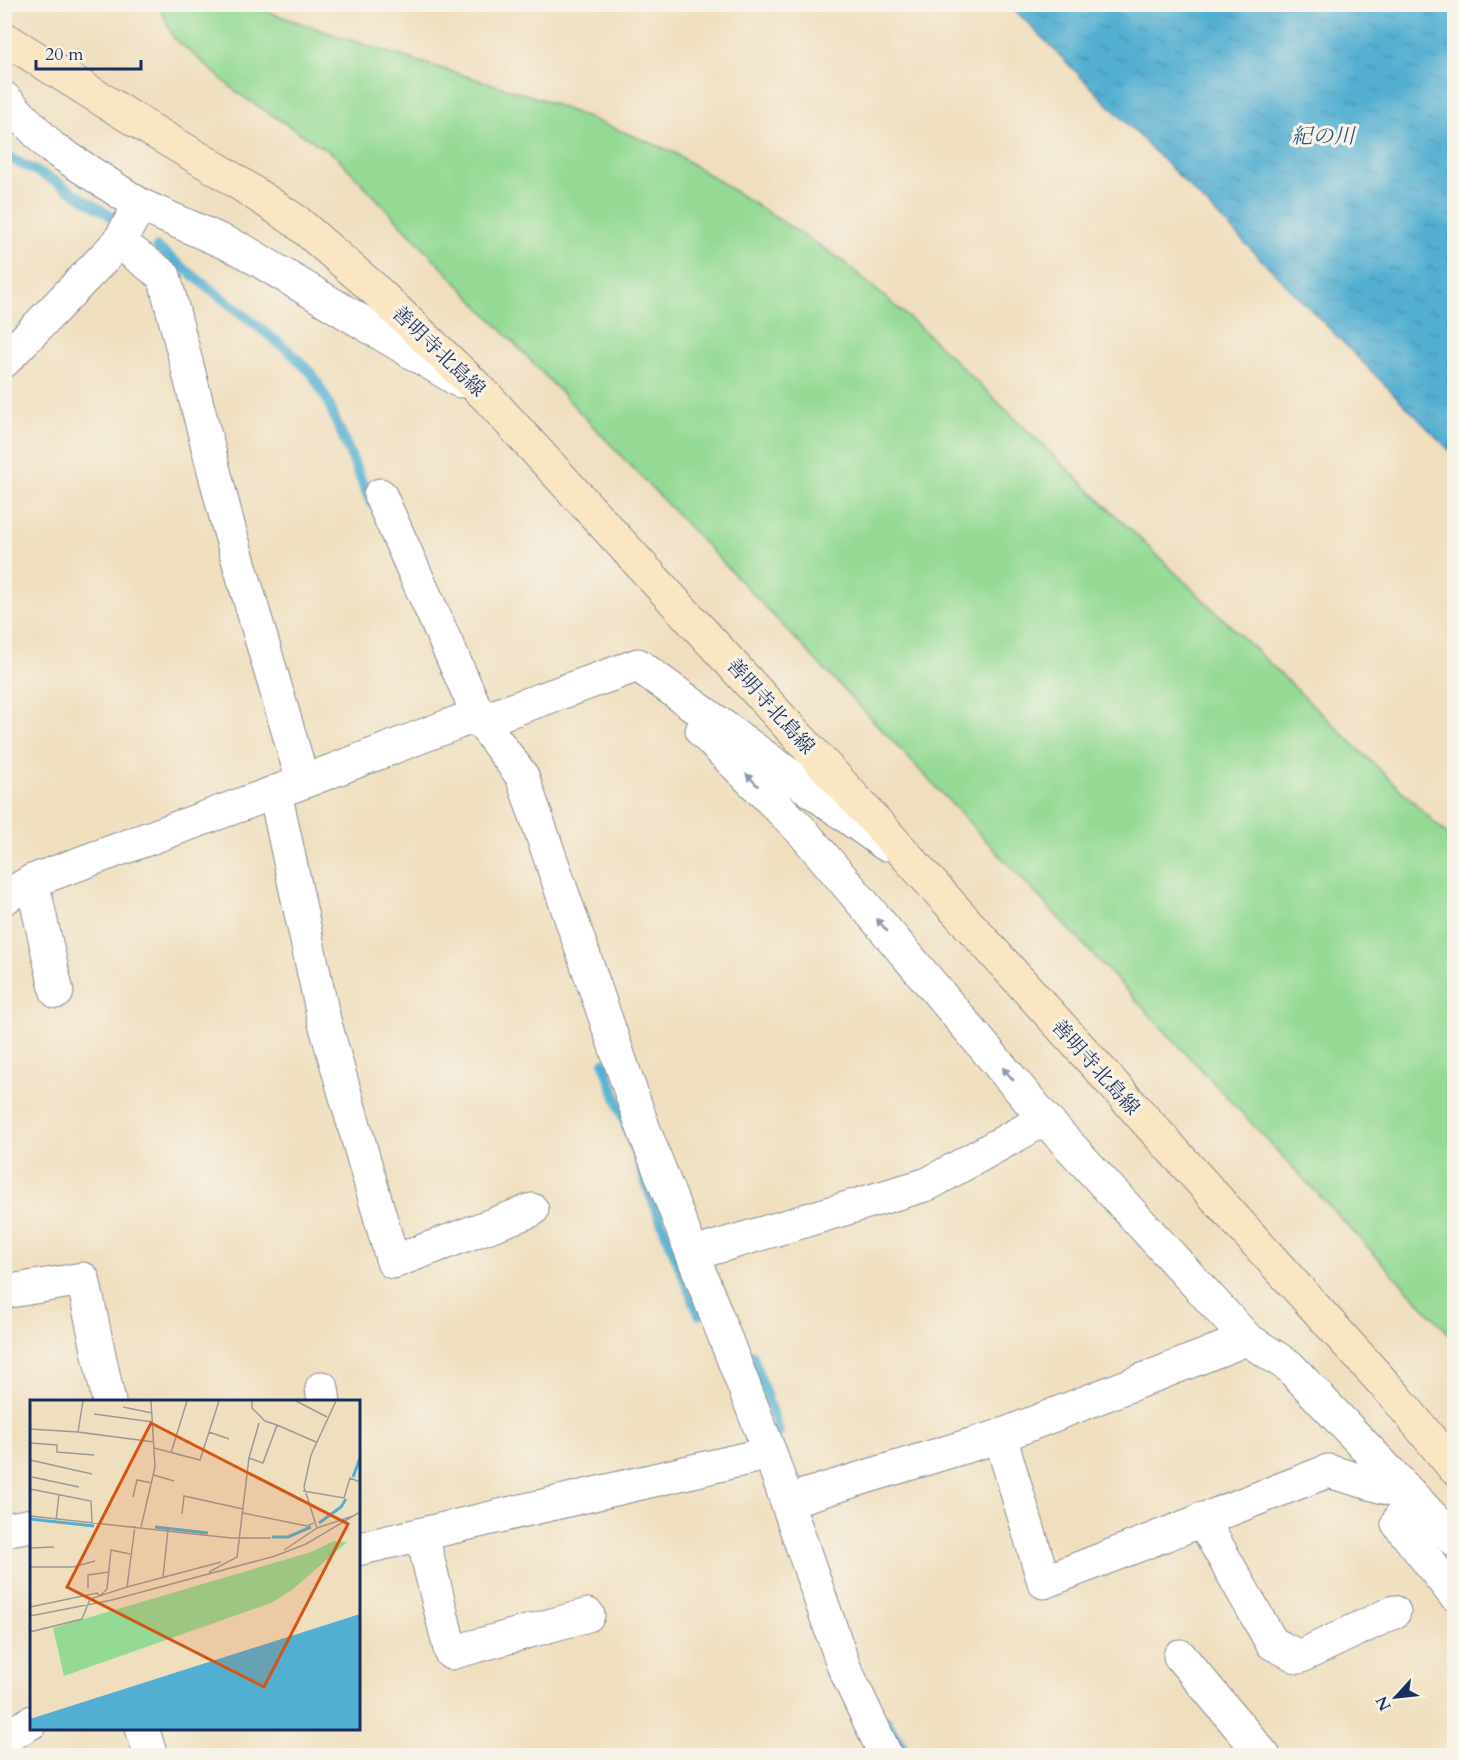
<svg xmlns="http://www.w3.org/2000/svg" width="1459" height="1760" font-family="Cardo,'Noto Serif JP',serif">
	<style>
		.green { fill: #94da94; stroke: #588479; stroke-width: 1.5 }
		.water { fill: url(#water-ripples); stroke: #376f98; stroke-width: 1.5 }
		.lines { fill: none; stroke-linecap: round; stroke-linejoin: round }
		.stream { stroke: #53afd1; stroke-width: 10 }
		.minor-casing { stroke: #86878e; stroke-width: 35 }
		.secondary-casing { stroke: #86878e; stroke-width: 35 }
		.minor { stroke: #fff; stroke-width: 33 }
		.secondary { stroke: #fbe6c4; stroke-width: 33 }
		.oneway { fill: #8d97ae }
		.labels { text-anchor: middle; stroke-width: 6; stroke-linejoin: round; paint-order: stroke }
		.street-label { font-size: 20px; fill: #1b2f5e; stroke: #f7f3e8 }
		.water-label { font-size: 21px; font-style: italic; fill: #2c5580; stroke: #f7f3e8 }
		.inset-river { fill: none; stroke: #53afd1; stroke-width: 3 }
		.inset-road { fill: none; stroke: #9b9998; stroke-width: 1.5 }
		.view { fill: #d45514; fill-opacity: 0.15; stroke: #d45514; stroke-width: 3 }
		.inset-edge { fill: none; stroke: #1b2f5e; stroke-width: 3 }
	</style>
	<defs>
		<pattern id="water-ripples" width="26" height="14" patternUnits="userSpaceOnUse" patternTransform="scale(1.5)"><rect width="26" height="14" fill="#53afd1"/><path d="M2 4q2-2 4 0t4 0M15 11q2-2 4 0t4 0" fill="none" stroke="#448fad"/></pattern>
	</defs>
	<rect width="100%" height="100%" fill="#f7f3e8"/>
	<filter id="ink" filterUnits="userSpaceOnUse"><feTurbulence type="fractalNoise" baseFrequency=".0167" numOctaves="2"/><feDisplacementMap in="SourceGraphic" scale="12" xChannelSelector="R" yChannelSelector="G"/><feConvolveMatrix kernelMatrix="1 2 1 2 8 2 1 2 1" color-interpolation-filters="sRGB"/></filter>
	<filter id="wash" filterUnits="userSpaceOnUse"><feTurbulence type="fractalNoise" baseFrequency=".008" numOctaves="4" result="noise"/><feDisplacementMap in="SourceGraphic" scale="24" xChannelSelector="R" yChannelSelector="G"/><feGaussianBlur stdDeviation="1.35" result="paint"/><feColorMatrix in="noise" values="0 0 0 0 0 0 0 0 0 0 0 0 0 0 0 0 0 1.4 0 .05"/><feComposite in="paint" operator="in"/></filter>
	<g filter="url(#wash)">
		<rect width="100%" height="100%" fill="#f0dfbf"/>
		<path class="green" d="M 159,5 L 247,5 L 368,46 L 541,99 L 673,152 L 839,258 L 921,328 L 1454,841 L 1454,1339 L 885,733 L 336,156 L 239,94 L 173,37 Z"/>
		<path class="water" d="M 1010,5 L 1454,5 L 1454,455 Z"/>
		<g class="lines">
			<g class="stream">
				<path d="M 4,155 L 57,182 L 117,220"/>
				<path d="M 157,247 L 289,351 L 313,375 L 327,400 L 371,503"/>
				<path d="M 604,1063 L 650,1194 L 699,1315"/>
				<path d="M 743,1354 L 752,1354 L 779,1433"/>
				<path d="M 886,1720 L 908,1756"/>
			</g>
		</g>
	</g>
	<g filter="url(#ink)">
		<g class="lines">
			<defs>
				<g id="minor">
					<path d="M 4,98 L 51,147 L 140,205"/>
					<path d="M 119,242 L 164,276 L 228,525 L 303,782"/>
					<path d="M 4,361 L 119,242 L 140,205 L 242,250 L 460,381"/>
					<path d="M 380,495 L 481,721 L 522,776 L 644,1130 L 770,1453 L 844,1667 L 886,1756"/>
					<path d="M 702,731 L 802,831 L 1045,1119 L 1247,1339"/>
					<path d="M 275,792 L 324,1020 L 393,1262 L 532,1210"/>
					<path d="M 32,881 L 57,992"/>
					<path d="M 4,898 L 32,881 L 303,782 L 456,723 L 470,718 L 481,721 L 638,665 L 885,844"/>
					<path d="M 693,1254 L 928,1184 L 1045,1119"/>
					<path d="M 4,1292 L 83,1279 L 109,1402"/>
					<path d="M 322,1388 L 324,1402"/>
					<path d="M 1000,1436 L 1044,1582 L 1328,1471 L 1411,1495 L 1398,1523 L 1454,1594"/>
					<path d="M 787,1501 L 1000,1436 L 1247,1339 L 1289,1366 L 1454,1540"/>
					<path d="M 1202,1519 L 1272,1643 L 1299,1657 L 1394,1612"/>
					<path d="M 4,1530 L 32,1525"/>
					<path d="M 422,1535 L 451,1653 L 588,1615"/>
					<path d="M 358,1549 L 770,1453"/>
					<path d="M 1180,1656 L 1264,1756"/>
					<path d="M 142,1728 L 151,1756"/>
					<path d="M 4,1738 L 32,1722"/>
				</g>
				<path id="secondary" d="M 4,38 L 146,127 L 222,172 L 296,221 L 372,287 L 487,397 L 838,780 L 1395,1396 L 1454,1468"/>
			</defs>
			<use href="#minor" class="minor-casing"/>
			<use href="#secondary" class="secondary-casing"/>
			<use href="#minor" class="minor"/>
			<use href="#secondary" class="secondary"/>
		</g>
		<defs><path id="oneway-solid" d="M-6-.8H1V-3.2L6.5 0L1 3.2V.8H-6Z" transform="scale(1.5)"/></defs>
		<g class="oneway">
			<use href="#oneway-solid" transform="translate(752 780) rotate(-135)"/>
			<use href="#oneway-solid" transform="translate(882 925) rotate(-130)"/>
			<use href="#oneway-solid" transform="translate(1008 1074) rotate(-130)"/>
		</g>
	</g>
	<g class="labels">
		<g class="street-label">
			<text transform="translate(439 351) rotate(44)" y="7">善明寺北島線</text>
			<text transform="translate(771 706) rotate(48)" y="7">善明寺北島線</text>
			<text transform="translate(1096 1067) rotate(48)" y="7">善明寺北島線</text>
		</g>
		<g class="water-label">
			<text x="1323" y="143">紀の川</text>
		</g>
	</g>
	<g transform="translate(30 1400)">
		<rect width="330" height="330" fill="#f0dfbf"/>
		<path d="M 304,141 L 317,142 L 262,190 L 241,203 L 34,276 L 23,228 L 281,152 Z" fill="#94da94"/>
		<path d="M 330,214 L 330,329 L 0,329 L 0,319 Z" fill="#53afd1"/>
		<path class="inset-river" d="M 323,77 L 330,58M 0,119 L 64,126M 289,123 L 311,107 L 316,99M 125,127 L 178,133M 242,137 L 258,137 L 281,127"/>
		<path class="inset-road" d="M 53,1 L 48,32 L 124,42M 266,1 L 297,17M 93,7 L 122,13M 64,14 L 123,22M 247,25 L 286,42M 0,29 L 48,32M 179,32 L 199,39M 0,43 L 27,45 L 27,52 L 64,55M 124,48 L 170,60 L 189,1M 141,53 L 157,1M 219,58 L 229,23M 0,60 L 62,74M 124,75 L 144,81M 2,77 L 49,87M 0,89 L 61,101 L 62,123M 273,91 L 314,98 L 320,78 L 330,82M 103,97 L 107,80 L 122,83M 213,113 L 277,126 L 284,123M 152,114 L 154,96 L 213,109M 0,116 L 201,138 L 241,138M 26,120 L 29,95M 111,127 L 125,67 L 121,1M 287,128 L 323,116M 0,148 L 24,147M 254,150 L 287,128 L 274,87 L 281,55 L 306,1M 0,167 L 43,167 L 65,161M 179,172 L 207,157 L 219,58 L 233,63 L 247,25 L 235,21 L 222,8 L 222,1M 133,177 L 138,130M 97,187 L 191,162M 58,188 L 58,175 L 79,172M 0,207 L 67,193 L 70,196 L 77,189 L 81,150 L 100,154M 0,216 L 82,200 L 245,156 L 276,144 L 330,112M 0,232 L 52,219 L 60,199 L 97,187 L 105,126"/>
		<path class="view" d="M 121,23 L 318,124 L 234,287 L 37,187 Z"/>
		<rect width="330" height="330" class="inset-edge"/>
	</g>
	<rect width="1459" height="1760" fill="none" stroke="#f7f3e8" stroke-width="24"/>
	<g transform="translate(1396 1697) rotate(243)" stroke="#f7f3e8" stroke-width="4.5" paint-order="stroke">
	<path d="M0-4.5L10 22L0 15L-10 22Z" fill="#1b2f5e"/>
	<text y="-9" font-size="16" font-weight="bold" text-anchor="middle" fill="#1b2f5e">N</text>
	</g>
	<path d="M36 60v9h105v-9" fill="none" stroke="#1b2f5e" stroke-width="3"/>
	<text x="45" y="60" font-size="18" fill="#1b2f5e" stroke="#f7f3e8" stroke-width="4.5" paint-order="stroke">20 m</text>
</svg>
